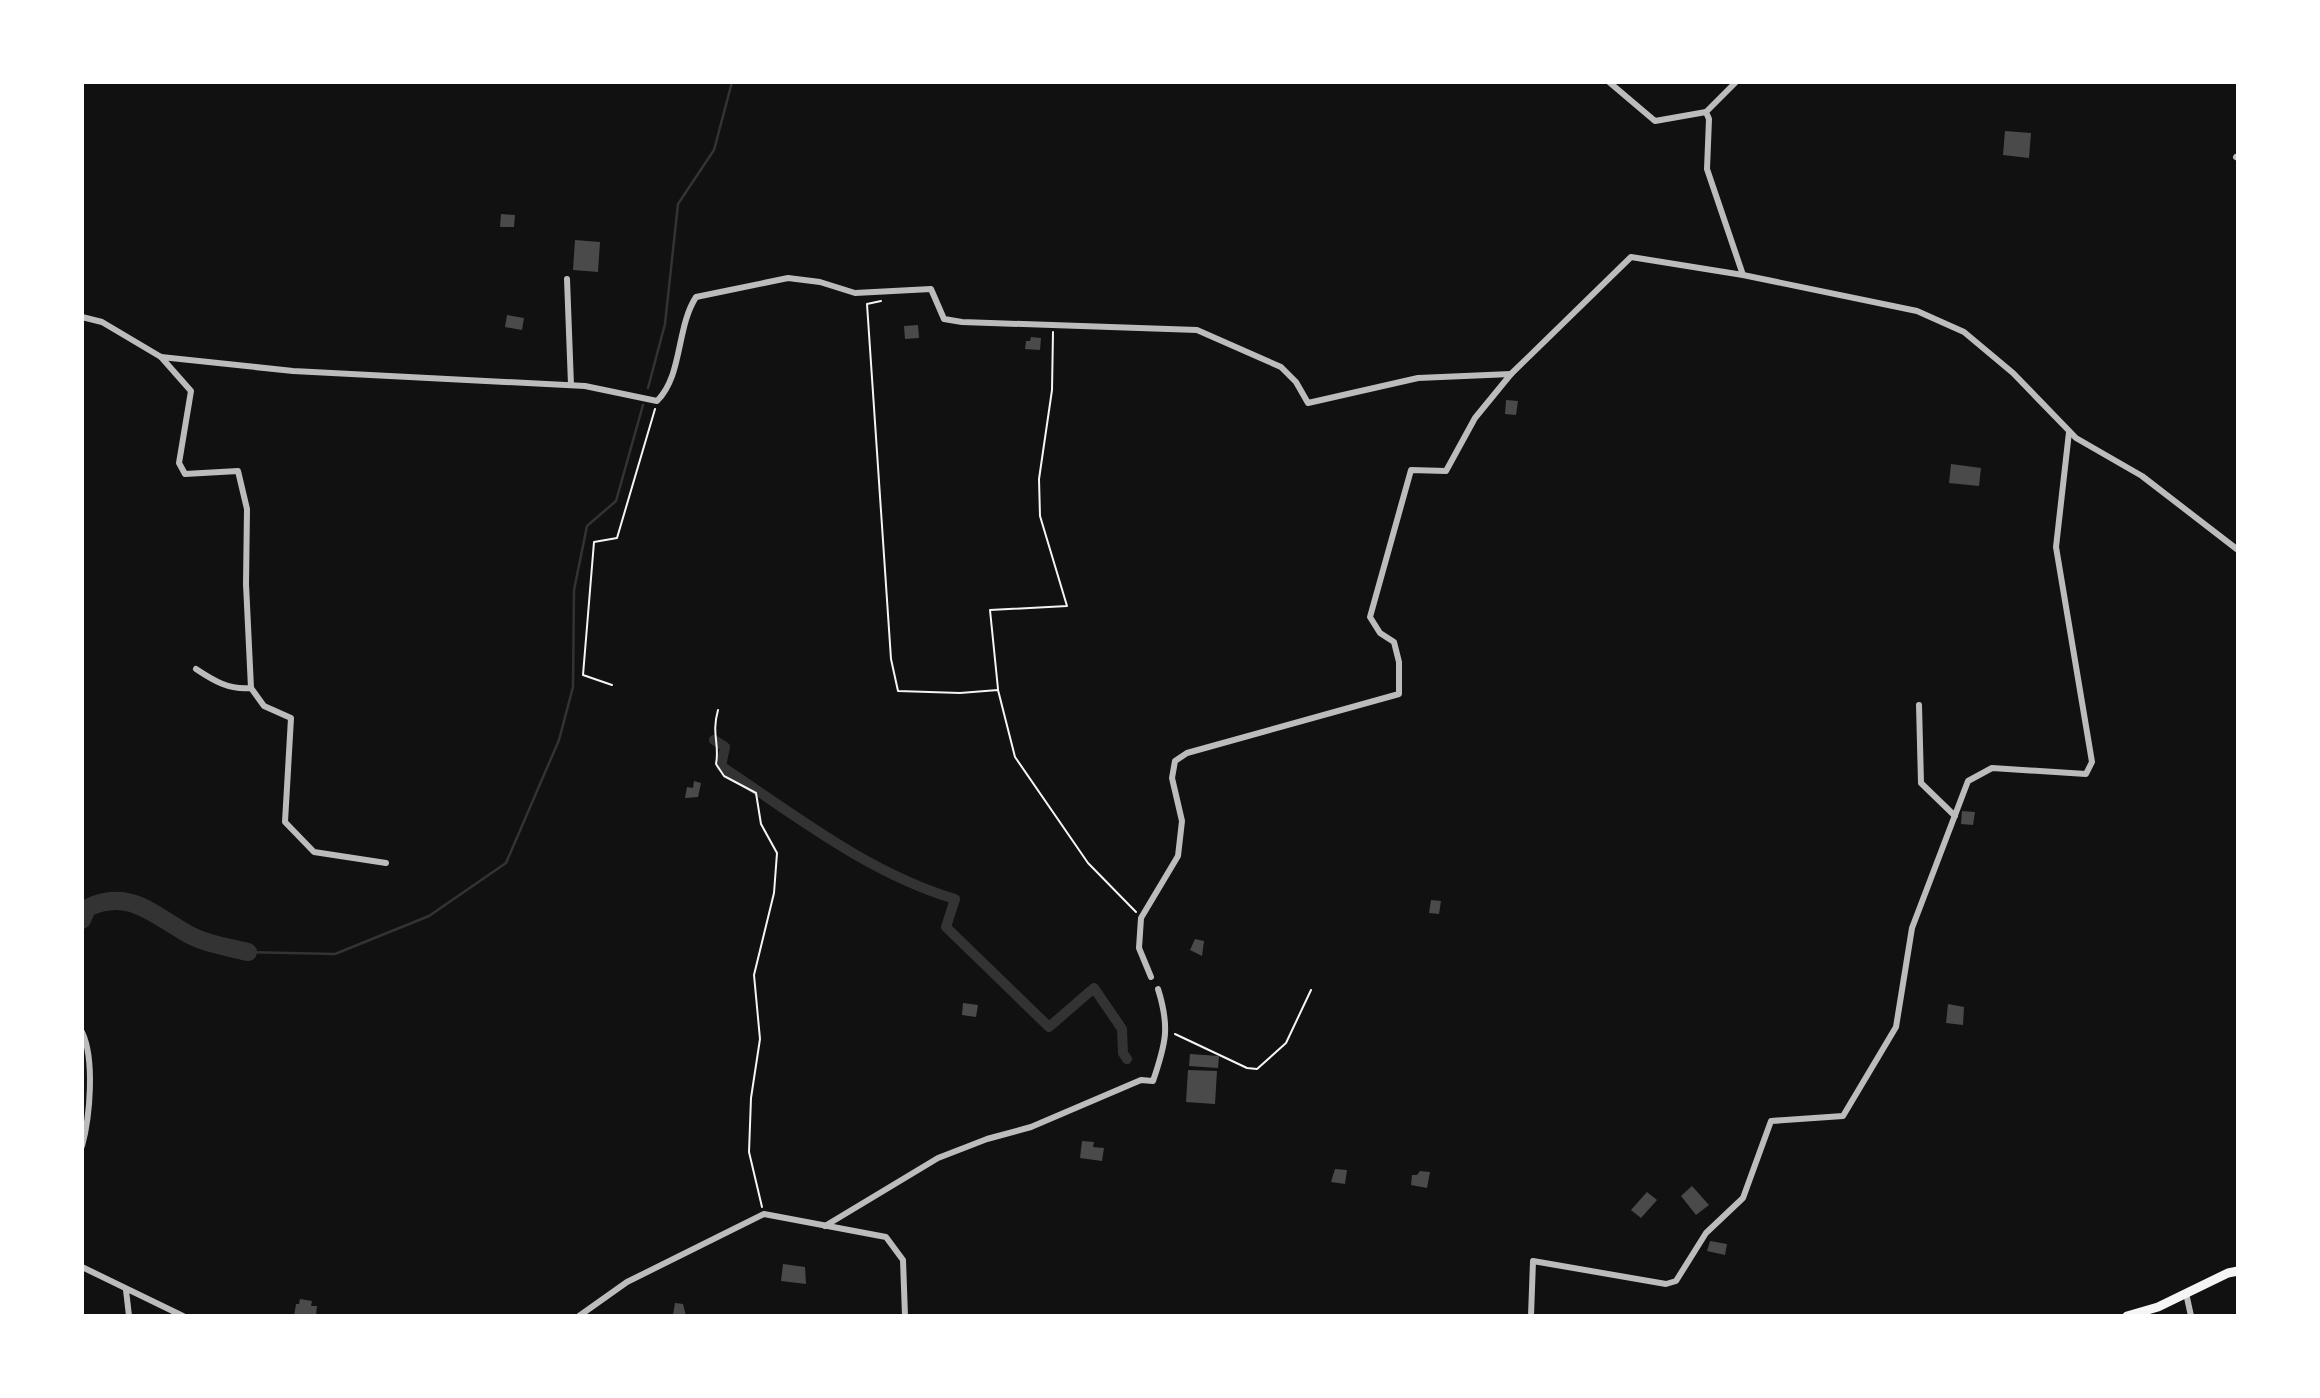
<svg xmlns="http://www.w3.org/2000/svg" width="2320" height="1398" font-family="'Exo 2',sans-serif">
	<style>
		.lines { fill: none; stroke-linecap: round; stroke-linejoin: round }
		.stream { stroke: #333; stroke-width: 2.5 }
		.canal { stroke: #333; stroke-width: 10 }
		.river { stroke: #333; stroke-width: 18 }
		.building { fill: #4a4a4a }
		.path { stroke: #f5f5f5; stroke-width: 2 }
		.minor { stroke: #bcbcbc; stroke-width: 6 }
		.secondary { stroke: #f5f5f5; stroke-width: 9 }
	</style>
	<rect width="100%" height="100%" fill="#111"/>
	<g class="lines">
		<g class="stream">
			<path d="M 648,388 L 665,324 L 678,204 L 714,150 L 732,82"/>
			<path d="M 248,952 L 335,954 L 429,916 L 506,863 L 559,740 L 573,687 L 574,590 L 587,526 L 616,501 L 643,405"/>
		</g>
		<path class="canal" d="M 714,740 L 725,747 L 721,766 C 795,815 868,873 955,899 L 946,927 L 1049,1027 L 1094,988 L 1122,1029 L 1123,1053 L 1127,1059"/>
		<path class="river" d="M 82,920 L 87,908 C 128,888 153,914 186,933 C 205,944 227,947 248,952"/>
	</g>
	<g class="building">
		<path d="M 2005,131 L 2031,133 L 2029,158 L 2003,155 Z"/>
		<path d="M 501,214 L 515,215 L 514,227 L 500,227 Z"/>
		<path d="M 575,240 L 600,242 L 598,272 L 573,270 Z"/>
		<path d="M 507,315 L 524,318 L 522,330 L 505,327 Z"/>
		<path d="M 918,325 L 919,338 L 905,339 L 904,326 Z"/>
		<path d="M 1031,337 L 1041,338 L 1040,350 L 1025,349 L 1026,341 L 1030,341 Z"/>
		<path d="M 1506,400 L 1518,401 L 1516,415 L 1505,414 Z"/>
		<path d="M 1951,464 L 1981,468 L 1979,486 L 1949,483 Z"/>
		<path d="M 694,781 L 701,783 L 698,797 L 685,798 L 687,787 L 693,788 Z"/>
		<path d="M 1962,811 L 1975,812 L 1973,825 L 1961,824 Z"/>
		<path d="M 1431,900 L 1441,901 L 1439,914 L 1429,913 Z"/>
		<path d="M 1195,939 L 1204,941 L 1202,956 L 1190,950 Z"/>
		<path d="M 963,1003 L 978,1005 L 976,1017 L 962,1015 Z"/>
		<path d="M 1948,1004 L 1964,1007 L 1963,1025 L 1946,1023 Z"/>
		<path d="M 1190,1054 L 1219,1056 L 1218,1068 L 1189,1066 Z"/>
		<path d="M 1188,1070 L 1217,1071 L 1215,1104 L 1186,1102 Z"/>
		<path d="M 1082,1141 L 1094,1142 L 1093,1147 L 1104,1148 L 1102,1161 L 1080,1158 Z"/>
		<path d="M 1335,1169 L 1347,1170 L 1345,1184 L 1331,1182 Z"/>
		<path d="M 1420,1171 L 1430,1172 L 1427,1188 L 1411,1185 L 1412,1175 L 1417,1175 Z"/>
		<path d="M 1692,1186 L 1709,1205 L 1696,1215 L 1681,1196 Z"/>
		<path d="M 1647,1192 L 1657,1200 L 1641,1218 L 1631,1210 Z"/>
		<path d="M 1710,1241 L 1727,1244 L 1725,1255 L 1707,1251 Z"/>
		<path d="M 783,1264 L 805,1267 L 806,1284 L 781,1281 Z"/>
		<path d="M 300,1299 L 312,1301 L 311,1306 L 317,1306 L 316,1315 L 294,1316 L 296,1304 L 299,1304 Z"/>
		<path d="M 675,1303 L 683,1304 L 686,1316 L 673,1315 Z"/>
	</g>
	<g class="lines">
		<g class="path">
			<path d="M 881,301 L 867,304 L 891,659 L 898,691 L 960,693 L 998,690 L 1015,757 L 1088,863 L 1136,912"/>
			<path d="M 612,685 L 583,675 L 594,542 L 617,538 L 655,409"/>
			<path d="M 998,689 L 990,610 L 1067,606 L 1040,516 L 1039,479 L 1052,390 L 1053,332"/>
			<path d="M 718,710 C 711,735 720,744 716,764 L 724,776 L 756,793 L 761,824 L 777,853 L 774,893 L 754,975 L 760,1039 L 751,1098 L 749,1152 L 762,1207"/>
			<path d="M 1175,1034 L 1247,1068 L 1257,1069 L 1286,1043 L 1311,990"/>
		</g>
		<g class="minor">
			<path d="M 1609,82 L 1655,121 L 1706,112"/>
			<path d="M 1736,82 L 1706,112 L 1709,119 L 1707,169 L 1743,275 L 1917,311 L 1964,332 L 2013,373 L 2076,438 L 2142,476 L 2238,550"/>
			<path d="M 2236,157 L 2238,158"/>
			<path d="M 567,279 L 571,385"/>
			<path d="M 82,317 L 102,322 L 161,357 L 293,371 L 585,386 L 657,401 C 683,375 676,328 696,297 L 788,278 L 820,282 L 855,293 L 931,289 L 944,319 L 962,322 L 1197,330 L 1281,367 L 1296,382 L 1308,403 L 1418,378 L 1511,374"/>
			<path d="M 161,357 L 191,391 L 179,463 L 185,474 L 238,471 L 247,509 L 246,584 L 251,688 L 264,706 L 291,718 L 285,822 L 314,852 L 386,863"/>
			<path d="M 196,669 C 214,681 229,690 251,688"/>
			<path d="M 1919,705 L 1921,783 L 1955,816"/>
			<path d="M 1151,977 L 1139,948 L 1141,918 L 1178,856 L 1182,821 L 1172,778 L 1175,761 L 1187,753 L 1399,694 L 1399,662 L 1394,642 L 1380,633 L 1370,617 L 1411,470 L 1446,471 L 1475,418 L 1511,374 L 1631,257 L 1743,275"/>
			<path d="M 82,1032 C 95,1059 90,1117 82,1146"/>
			<path d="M 825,1226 L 938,1158 L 987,1139 L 1031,1127 L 1141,1080 L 1153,1081 C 1166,1043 1170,1027 1158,989"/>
			<path d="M 82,1267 L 183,1316"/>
			<path d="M 126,1290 L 129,1316"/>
			<path d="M 2186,1293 L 2191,1316"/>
			<path d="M 579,1316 L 627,1282 L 764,1214 L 886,1237 L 903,1260 L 905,1316"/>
			<path d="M 1531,1316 L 1533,1261 L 1666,1284 L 1676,1281 L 1706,1233 L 1743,1198 L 1771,1121 L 1843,1116 L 1896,1027 L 1912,928 L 1968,781 L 1992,768 L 2086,774 L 2092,762 L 2056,547 L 2069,432"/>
		</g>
		<path class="secondary" d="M 2127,1316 L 2158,1307 L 2228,1273 L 2238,1271"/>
	</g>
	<rect width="2320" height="1398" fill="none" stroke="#ffffff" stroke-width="168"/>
</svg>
